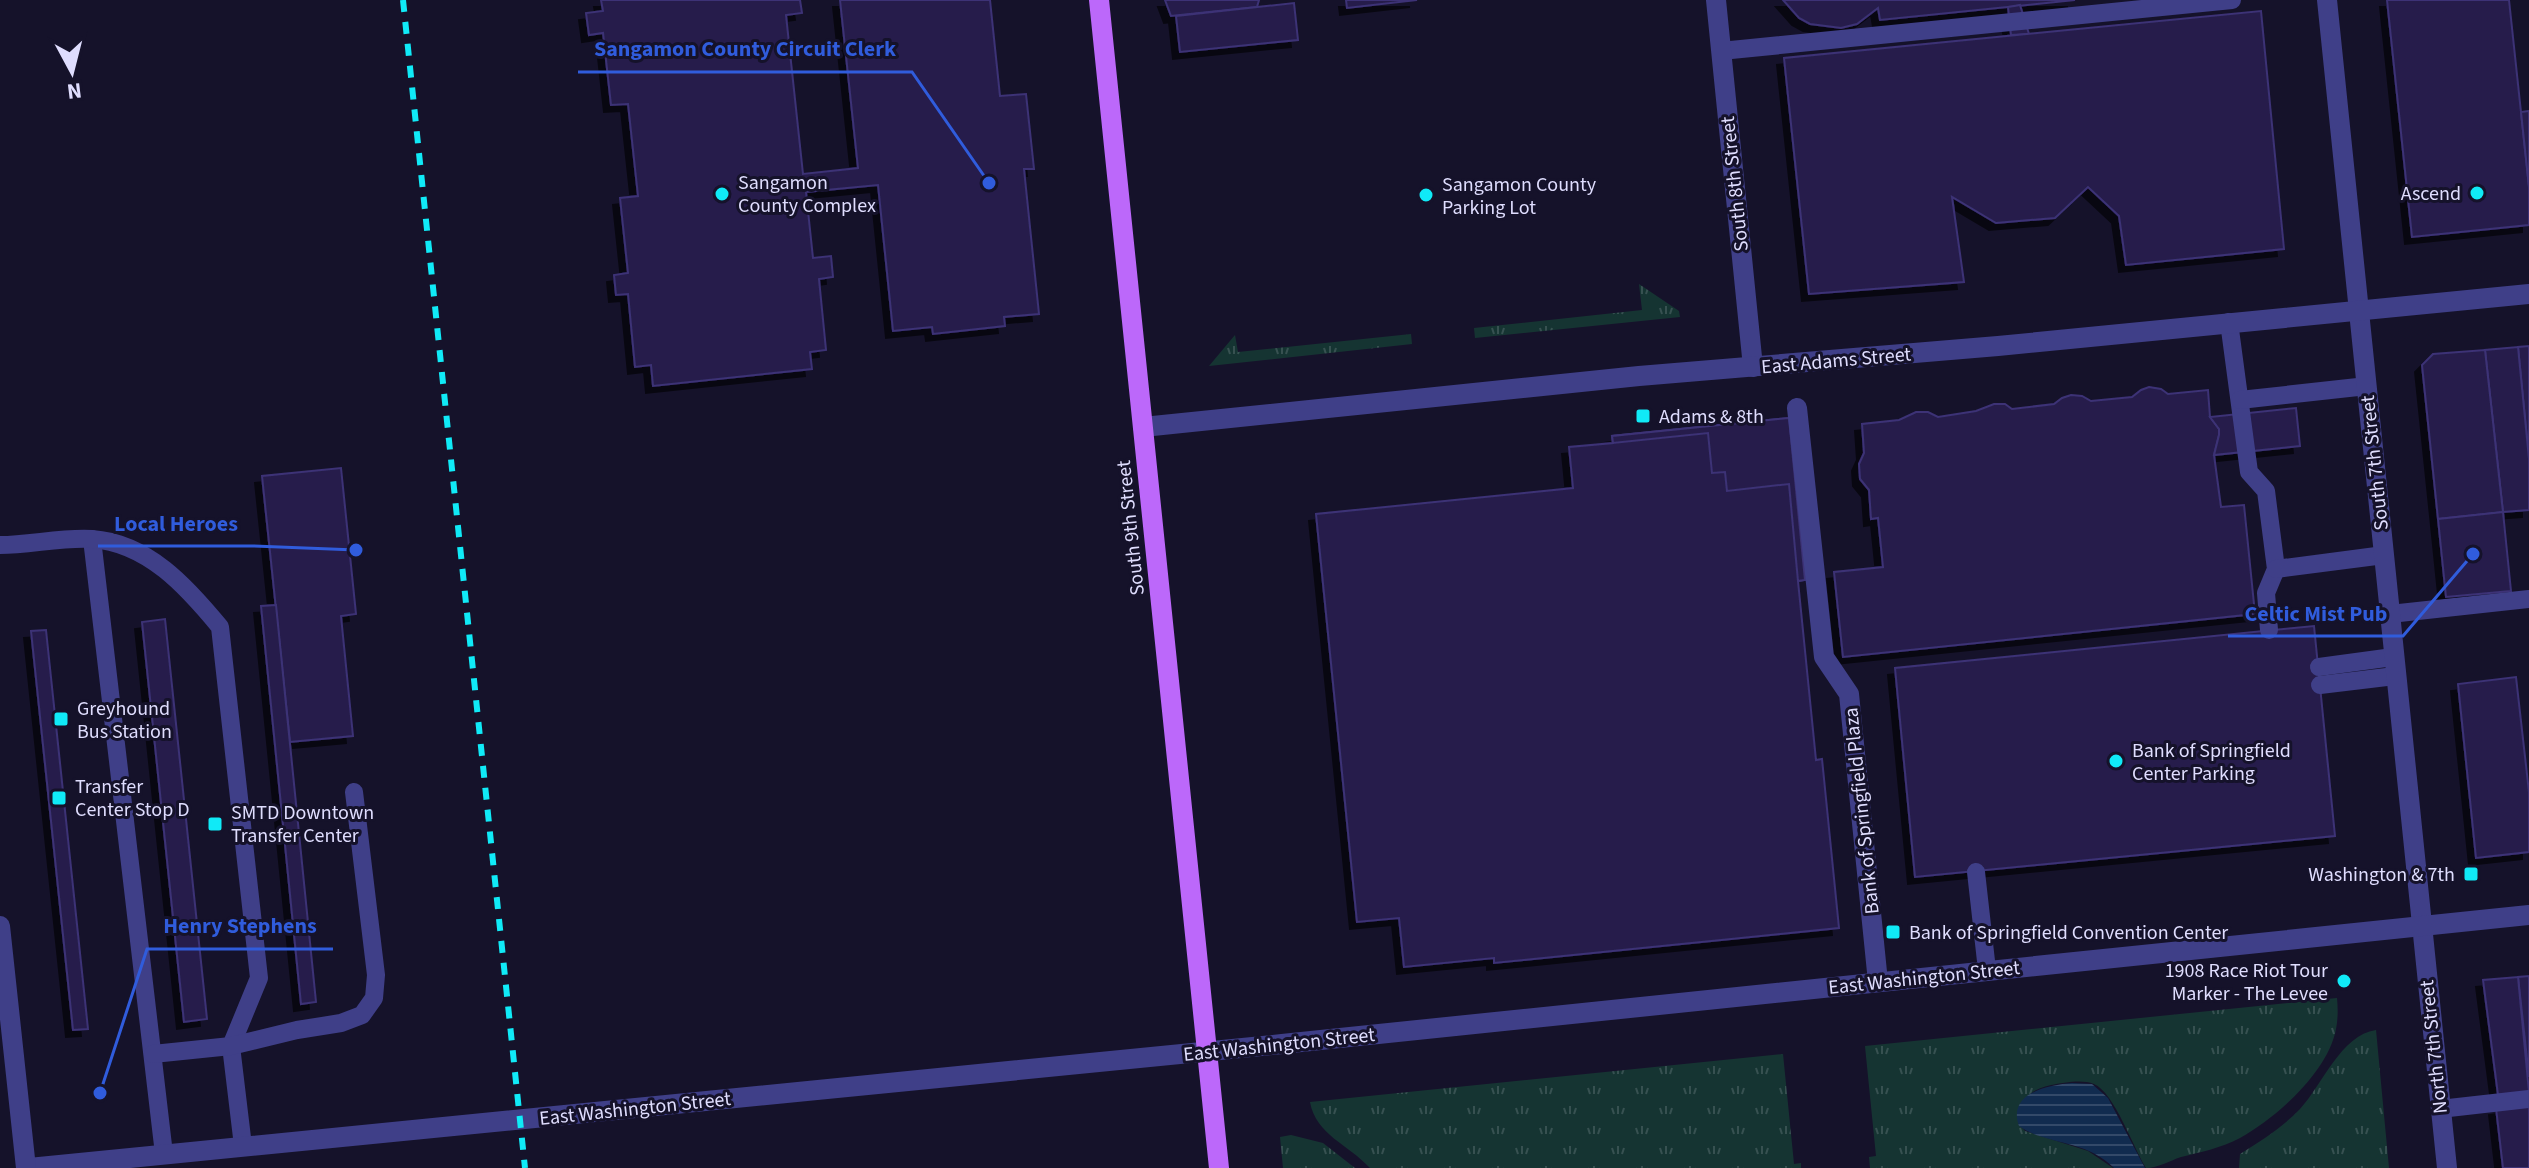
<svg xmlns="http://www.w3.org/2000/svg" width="2529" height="1168" font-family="'Source Sans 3',sans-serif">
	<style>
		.grass { fill: url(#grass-tufts) }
		.water { fill: url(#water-rules) }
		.building { fill: #261f4b; stroke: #3c3276; stroke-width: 2; filter: url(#shadow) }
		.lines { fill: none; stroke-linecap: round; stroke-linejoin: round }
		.service { stroke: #3f3f88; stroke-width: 18 }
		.pedestrian { stroke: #3f3f88; stroke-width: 20 }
		.minor { stroke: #3f3f88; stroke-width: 20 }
		.tertiary { stroke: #3f3f88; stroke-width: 20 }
		.primary { stroke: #bc68fa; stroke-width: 20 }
		.rail { stroke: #10eaf7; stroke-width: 6; stroke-dasharray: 12 10; stroke-linecap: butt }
		.poi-dot { fill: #10eaf7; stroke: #15122a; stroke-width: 3 }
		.labels { text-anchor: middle; stroke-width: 6; stroke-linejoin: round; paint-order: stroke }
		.poi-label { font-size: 20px; fill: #dfddfe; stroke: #15122a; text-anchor: start }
		.street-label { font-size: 20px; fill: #dfddfe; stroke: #15122a }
		.leader { fill: none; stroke: #305cdc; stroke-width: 3 }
		.callout-dot { fill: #305cdc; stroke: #15122a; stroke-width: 3 }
		.callout-label { font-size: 22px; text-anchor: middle; font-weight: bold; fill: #305cdc; stroke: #15122a; stroke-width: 6; stroke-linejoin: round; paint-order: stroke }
	</style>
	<defs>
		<pattern id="grass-tufts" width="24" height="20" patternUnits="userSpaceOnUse" patternTransform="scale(2)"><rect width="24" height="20" fill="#153432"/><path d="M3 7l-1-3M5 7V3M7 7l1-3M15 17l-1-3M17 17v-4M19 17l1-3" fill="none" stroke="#375151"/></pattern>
		<pattern id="water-rules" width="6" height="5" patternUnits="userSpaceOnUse" patternTransform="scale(2)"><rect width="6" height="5" fill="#112b4f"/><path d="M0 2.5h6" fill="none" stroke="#334969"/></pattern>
		<filter id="shadow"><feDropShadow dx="-7" dy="7" stdDeviation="0" flood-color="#0009"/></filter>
	</defs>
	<rect width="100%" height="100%" fill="#15122a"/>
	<g class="grass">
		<path d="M 1639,284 L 1679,311 L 1680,317 L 1475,338 L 1474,328 L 1642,310 Z"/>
		<path d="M 1411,334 L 1412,344 L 1209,366 L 1235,335 L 1238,352 Z"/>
		<path d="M 2337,998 C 2338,1009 2338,1019 2336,1029 C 2328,1072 2276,1118 2240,1138 C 2221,1148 2201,1152 2181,1157 C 2169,1161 2158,1168 2146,1168 C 2134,1149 2114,1092 2094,1084 C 2082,1079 2063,1083 2051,1085 C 2027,1090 2021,1101 2018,1123 L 2025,1131 L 2088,1151 L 2113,1168 L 1870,1168 L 1869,1157 L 1876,1156 L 1865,1046 Z"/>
		<path d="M 2376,1030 L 2389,1168 L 2239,1168 L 2240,1154 C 2262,1140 2283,1127 2300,1109 C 2323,1084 2341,1035 2376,1030 Z"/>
		<path d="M 1783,1054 L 1794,1164 L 1801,1163 L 1801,1168 L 1370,1168 C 1348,1144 1316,1135 1310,1102 Z"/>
		<path d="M 1291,1135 L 1323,1143 L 1355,1168 L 1283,1168 L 1280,1137 Z"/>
	</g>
	<path class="water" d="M 2072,1083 L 2092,1084 L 2108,1098 L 2145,1168 L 2114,1168 C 2086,1139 2045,1145 2019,1126 C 2007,1093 2048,1085 2072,1083 Z"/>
	<g class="building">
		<path d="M 601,0 L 800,0 L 802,13 L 786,15 L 803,174 L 858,168 L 840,0 L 990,0 L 1000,96 L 1026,94 L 1034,169 L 1024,169 L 1039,314 L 1004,317 L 1005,326 L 933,334 L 932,327 L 893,331 L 878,185 L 806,192 L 813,258 L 831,256 L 833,277 L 819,279 L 826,350 L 810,352 L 812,369 L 653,386 L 651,365 L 635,367 L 628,294 L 616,295 L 614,275 L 628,273 L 620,198 L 638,196 L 628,104 L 611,105 L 603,33 L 589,35 L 586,13 L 603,11 Z"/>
		<path d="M 1165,0 L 1259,0 L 1257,7 L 1171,16 Z"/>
		<path d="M 1346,0 L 1417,0 L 1347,8 Z"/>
		<path d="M 1783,0 L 2075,0 L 1880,20 L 1878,8 L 1857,24 L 1841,28 L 1810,24 L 1799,18 Z"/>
		<path d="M 2387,0 L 2509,0 L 2529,187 L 2529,225 L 2412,237 Z"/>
		<path d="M 1294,3 L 1298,40 L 1180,52 L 1176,16 Z"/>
		<path d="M 2020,5 L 2029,34 L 2011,35 L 2008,7 Z"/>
		<path d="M 2261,11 L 2284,249 L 2126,265 L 2119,216 L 2088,187 L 2055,218 L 1996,223 L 1952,197 L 1964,282 L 1809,294 L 1784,58 Z"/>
		<path d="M 2529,111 L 2529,187 L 2521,112 Z"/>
		<path d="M 2529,346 L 2529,459 L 2518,347 Z"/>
		<path d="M 2518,347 L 2529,459 L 2529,510 L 2503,512 L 2485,350 Z"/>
		<path d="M 2485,350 L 2503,512 L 2438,519 L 2422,365 L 2433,354 Z"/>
		<path d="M 2149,387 L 2161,389 L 2168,394 L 2208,390 L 2210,417 L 2219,429 L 2219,435 L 2214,455 L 2221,507 L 2244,505 L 2255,614 L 1843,657 L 1834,572 L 1883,567 L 1878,518 L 1871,519 L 1869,490 L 1860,479 L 1859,464 L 1864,453 L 1862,424 L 1899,420 L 1916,412 L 1928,412 L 1938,417 L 1976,411 L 1994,404 L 2005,404 L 2012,409 L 2054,404 L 2062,398 L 2071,395 L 2082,396 L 2091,401 L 2132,397 L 2141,390 Z"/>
		<path d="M 2296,408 L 2300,446 L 2214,455 L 2219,435 L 2219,429 L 2210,417 Z"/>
		<path d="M 1789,418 L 1805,580 L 1798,581 L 1816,760 L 1822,759 L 1839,928 L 1494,963 L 1494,958 L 1404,967 L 1399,918 L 1357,922 L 1316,514 L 1573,488 L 1569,447 L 1613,443 L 1612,436 Z"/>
		<path d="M 1789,418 L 1805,580 L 1798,581 L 1789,484 L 1727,491 L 1725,472 L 1712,473 L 1708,433 L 1613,443 L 1612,436 Z"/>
		<path d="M 341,468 L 356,614 L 341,616 L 353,736 L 290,742 L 262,476 Z"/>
		<path d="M 2503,512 L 2511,591 L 2446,597 L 2438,519 Z"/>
		<path d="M 276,605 L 316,1002 L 301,1004 L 261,606 Z"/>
		<path d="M 165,619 L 207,1019 L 184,1022 L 142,622 Z"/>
		<path d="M 2314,626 L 2335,836 L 1915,877 L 1895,668 Z"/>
		<path d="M 46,630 L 88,1029 L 73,1030 L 31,631 Z"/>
		<path d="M 2516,677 L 2529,792 L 2529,852 L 2476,858 L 2458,684 Z"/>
		<path d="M 2529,976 L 2529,1077 L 2518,977 Z"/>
		<path d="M 2518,977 L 2529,1092 L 2498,1095 L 2483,980 Z"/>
		<path d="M 2529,1104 L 2529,1168 L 2503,1168 L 2496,1108 Z"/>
	</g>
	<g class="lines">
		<g class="service">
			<path d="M 1721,51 L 2232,0"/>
			<path d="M 2229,322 L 2249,472 L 2266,491 L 2276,569 L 2266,593 L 2269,630"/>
			<path d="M 2240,400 L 2367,386"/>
			<path d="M 92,539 L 164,1154"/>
			<path d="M 0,545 C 30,545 62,537 92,539 C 148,543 187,587 220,627 L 259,978 L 231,1046 L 243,1146"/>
			<path d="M 2276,569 L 2384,555"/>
			<path d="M 2390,614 L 2529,599"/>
			<path d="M 2319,667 L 2393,657"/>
			<path d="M 2320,685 L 2395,676"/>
			<path d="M 1976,872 L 1987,970"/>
			<path d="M 153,1054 L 231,1046 L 297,1030 L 341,1023 L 362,1015 L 374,998 L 376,975 L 354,792"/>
			<path d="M 2440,1109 L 2529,1099"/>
		</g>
		<path class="pedestrian" d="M 1797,408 L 1824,657 L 1849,694 L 1878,982"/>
		<g class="minor">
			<path d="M 1716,0 L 1753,367"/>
			<path d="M 2327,0 L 2447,1168"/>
			<path d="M 1143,427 L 1639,376 L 1998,346 L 2529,294"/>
			<path d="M 29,1168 L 1282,1044 L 2529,915"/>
		</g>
		<path class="tertiary" d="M 0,926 L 26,1168"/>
		<path class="primary" d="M 1099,0 L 1219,1168"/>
		<path class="rail" d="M 403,0 L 525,1168"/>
	</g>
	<g class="poi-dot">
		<circle cx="2477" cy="193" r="8"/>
		<circle cx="722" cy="194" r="8"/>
		<circle cx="1426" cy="195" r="8"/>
		<rect x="1635" y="408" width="16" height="16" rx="4"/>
		<rect x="53" y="711" width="16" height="16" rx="4"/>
		<circle cx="2116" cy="761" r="8"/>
		<rect x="51" y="790" width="16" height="16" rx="4"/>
		<rect x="207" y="816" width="16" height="16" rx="4"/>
		<rect x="2463" y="866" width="16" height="16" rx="4"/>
		<rect x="1885" y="924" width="16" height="16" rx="4"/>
		<circle cx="2344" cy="981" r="8"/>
	</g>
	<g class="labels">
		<g class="poi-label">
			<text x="738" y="189">Sangamon<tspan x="738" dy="23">County Complex</tspan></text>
			<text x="1442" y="191">Sangamon County<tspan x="1442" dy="23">Parking Lot</tspan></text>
			<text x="2461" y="200" text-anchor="end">Ascend</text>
			<text x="1659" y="423">Adams &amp; 8th</text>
			<text x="77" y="715">Greyhound<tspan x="77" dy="23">Bus Station</tspan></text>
			<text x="2132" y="757">Bank of Springfield<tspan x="2132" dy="23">Center Parking</tspan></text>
			<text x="75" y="793">Transfer<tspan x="75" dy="23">Center Stop D</tspan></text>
			<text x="231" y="819">SMTD Downtown<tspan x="231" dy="23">Transfer Center</tspan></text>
			<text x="2455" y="881" text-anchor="end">Washington &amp; 7th</text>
			<text x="1909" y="939">Bank of Springfield Convention Center</text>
			<text x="2328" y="977" text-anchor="end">1908 Race Riot Tour<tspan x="2328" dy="23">Marker - The Levee</tspan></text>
		</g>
		<g class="street-label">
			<text transform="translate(1734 184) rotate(-96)" y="7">South 8th Street</text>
			<text transform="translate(1836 360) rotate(-5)" y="7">East Adams Street</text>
			<text transform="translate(2374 463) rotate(-96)" y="7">South 7th Street</text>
			<text transform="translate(1130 528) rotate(-96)" y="7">South 9th Street</text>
			<text transform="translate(1861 811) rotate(-96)" y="7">Bank of Springfield Plaza</text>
			<text transform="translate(1924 977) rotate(-6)" y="7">East Washington Street</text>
			<text transform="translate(1279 1044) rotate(-6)" y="7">East Washington Street</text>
			<text transform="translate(2433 1047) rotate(-96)" y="7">North 7th Street</text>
			<text transform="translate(635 1108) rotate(-6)" y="7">East Washington Street</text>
		</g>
	</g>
	<path class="leader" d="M989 183L912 72H578M356 550L254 546H98M2473 554L2403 636H2228M100 1093L147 949H333"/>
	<g class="callout-dot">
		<circle cx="989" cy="183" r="8"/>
		<circle cx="356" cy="550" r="8"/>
		<circle cx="2473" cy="554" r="8"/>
		<circle cx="100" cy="1093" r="8"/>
	</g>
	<g class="callout-label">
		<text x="745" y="56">Sangamon County Circuit Clerk</text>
		<text x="176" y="531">Local Heroes</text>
		<text x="2316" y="621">Celtic Mist Pub</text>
		<text x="240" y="933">Henry Stephens</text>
	</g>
	<g transform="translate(72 72) rotate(173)" stroke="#15122a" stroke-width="6" paint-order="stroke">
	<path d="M0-6L14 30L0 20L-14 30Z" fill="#dfddfe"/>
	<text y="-12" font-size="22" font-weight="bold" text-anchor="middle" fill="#dfddfe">N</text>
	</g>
</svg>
